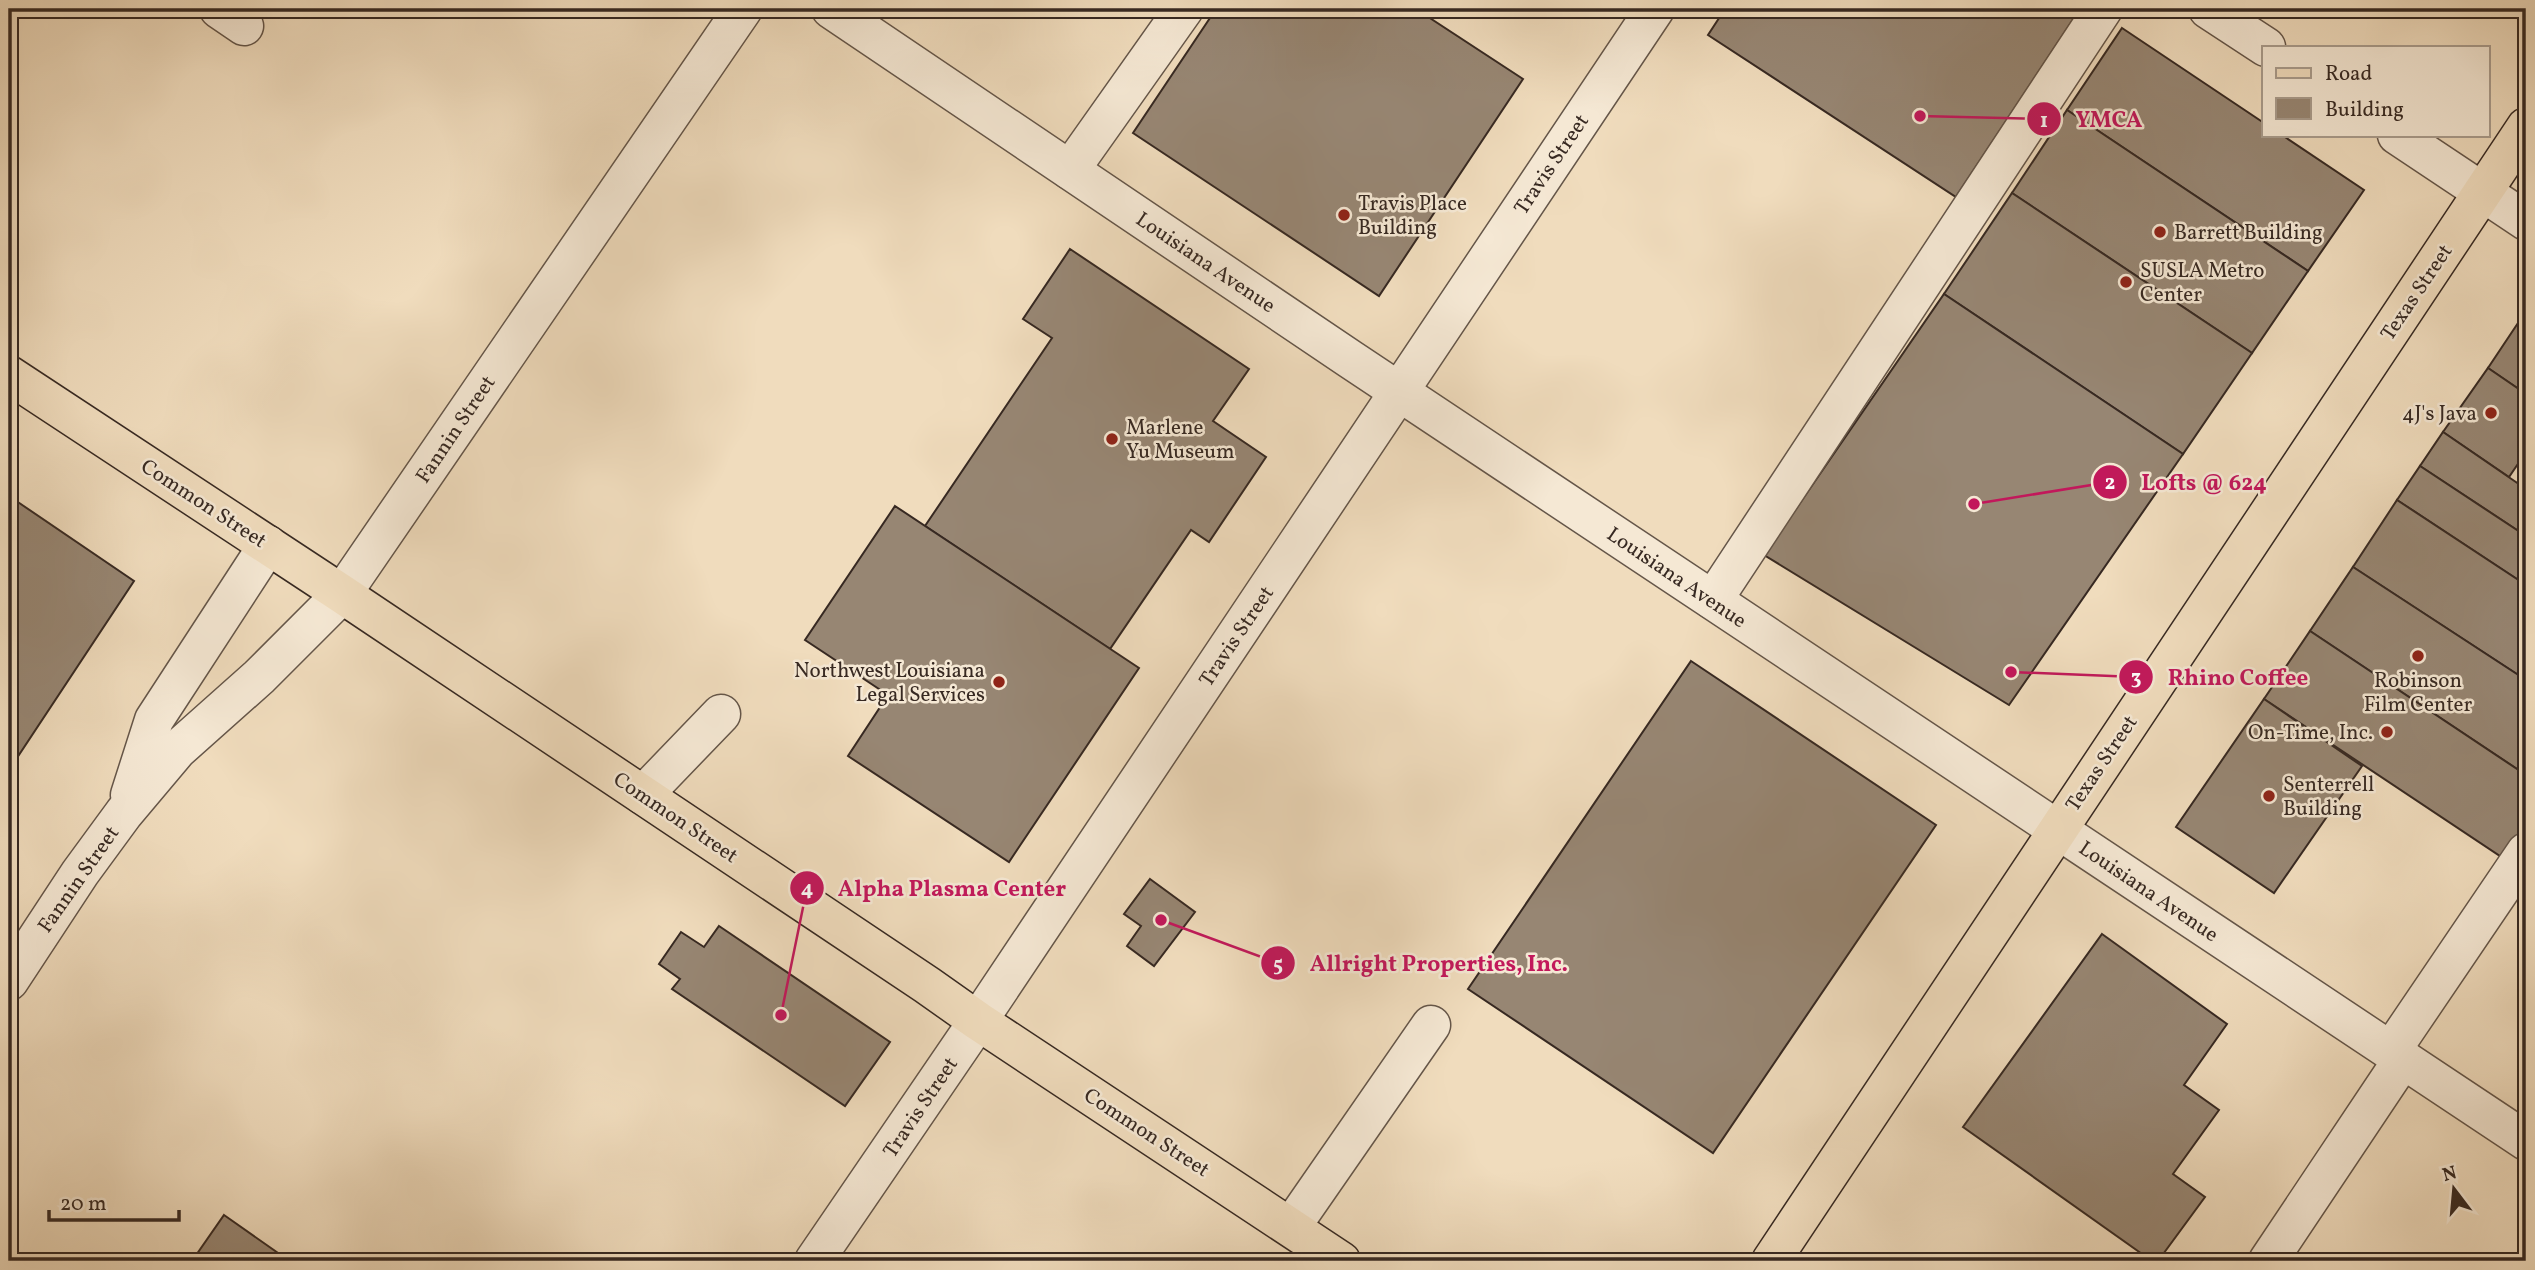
<svg xmlns="http://www.w3.org/2000/svg" width="2535" height="1270" font-family="Vollkorn,serif">
	<style>
		.building { fill: #978673; stroke: #372922; stroke-width: 2 }
		.lines { fill: none; stroke-linecap: round; stroke-linejoin: round }
		.minor-casing { stroke: #655649; stroke-width: 41 }
		.major-casing { stroke: #372922; stroke-width: 41 }
		.minor { stroke: #f5e8d4; stroke-width: 38 }
		.major { stroke: #f0dcbd; stroke-width: 38 }
		.poi-dot { fill: #8f2418; stroke: #f5e8d4; stroke-width: 2.5 }
		.labels { text-anchor: middle; stroke-width: 5; stroke-linejoin: round; paint-order: stroke }
		.street-label { font-size: 21px; fill: #372922; stroke: #f5e8d4 }
		.poi-label { font-size: 21px; fill: #372922; stroke: #f5e8d4; text-anchor: start }
		.leader { fill: none; stroke: #c2185b; stroke-width: 2.5 }
		.callout-dot { fill: #c2185b; stroke: #f5e8d4; stroke-width: 2.5 }
		.mark-label { font-size: 21px; text-anchor: middle; font-weight: bold; fill: #fff }
		.callout-label { font-size: 23px; text-anchor: middle; font-weight: bold; fill: #c2185b; stroke: #f5e8d4; stroke-width: 5; stroke-linejoin: round; paint-order: stroke }
	</style>
	<rect width="100%" height="100%" fill="#f0dcbd"/>
	<filter id="stains"><feTurbulence type="fractalNoise" baseFrequency=".00286" numOctaves="4"/><feColorMatrix values="0 0 0 0 .2 0 0 0 0 .09 0 0 0 0 .02 0 0 0 .5 -.17"/></filter>
	<radialGradient id="worn" r=".72"><stop offset=".6" stop-color="#630" stop-opacity="0"/><stop offset="1" stop-color="#630" stop-opacity=".3"/></radialGradient>
	<g class="building">
		<path d="M 1216,9 L 1416,9 L 1523,79 L 1379,296 L 1133,133 Z"/>
		<path d="M 1725,9 L 2080,9 L 1956,197 L 1708,35 Z"/>
		<path d="M 2122,28 L 2264,123 L 2264,135 L 2282,135 L 2364,190 L 2308,271 L 2067,110 Z"/>
		<path d="M 2067,110 L 2308,271 L 2252,353 L 2012,193 Z"/>
		<path d="M 2012,193 L 2252,353 L 2183,454 L 1944,294 Z"/>
		<path d="M 1070,249 L 1249,369 L 1213,421 L 1266,457 L 1209,542 L 1191,530 L 1110,649 L 925,526 L 1052,338 L 1023,319 Z"/>
		<path d="M 1944,294 L 2183,454 L 2009,705 L 1764,555 Z"/>
		<path d="M 2526,311 L 2526,394 L 2488,368 Z"/>
		<path d="M 2488,368 L 2526,394 L 2526,452 L 2509,477 L 2443,432 Z"/>
		<path d="M 2443,432 L 2526,489 L 2526,536 L 2420,466 Z"/>
		<path d="M 2420,466 L 2526,536 L 2526,585 L 2397,500 Z"/>
		<path d="M 9,496 L 134,581 L 9,770 Z"/>
		<path d="M 2397,500 L 2526,585 L 2526,680 L 2353,567 Z"/>
		<path d="M 895,506 L 1139,668 L 1009,862 L 848,756 L 888,695 L 805,640 Z"/>
		<path d="M 2353,567 L 2526,680 L 2526,775 L 2310,631 Z"/>
		<path d="M 2310,631 L 2526,775 L 2526,830 L 2506,860 L 2264,699 Z"/>
		<path d="M 1691,661 L 1936,825 L 1713,1153 L 1468,989 Z"/>
		<path d="M 2264,699 L 2362,766 L 2274,893 L 2176,827 Z"/>
		<path d="M 1150,879 L 1195,912 L 1154,966 L 1127,946 L 1141,926 L 1124,914 Z"/>
		<path d="M 719,926 L 890,1042 L 845,1106 L 672,989 L 680,979 L 659,964 L 681,932 L 704,947 Z"/>
		<path d="M 2102,934 L 2227,1024 L 2184,1085 L 2219,1110 L 2173,1174 L 2205,1197 L 2158,1261 L 2152,1261 L 1963,1127 Z"/>
		<path d="M 224,1215 L 278,1253 L 272,1261 L 192,1261 Z"/>
	</g>
	<g class="lines">
		<defs>
			<g id="minor">
				<path d="M 219,9 L 244,26"/>
				<path d="M 831,9 L 1350,359 L 2526,1141"/>
				<path d="M 2208,9 L 2266,47"/>
				<path d="M 2397,135 L 2526,221"/>
				<path d="M 1070,170 L 1184,9"/>
				<path d="M 1713,600 L 2103,9"/>
				<path d="M 130,795 L 154,720 L 268,545"/>
				<path d="M 643,795 L 721,714"/>
				<path d="M 9,981 L 80,873 L 124,813 L 177,750 L 259,677 L 342,594 L 743,9"/>
				<path d="M 2391,1051 L 2526,852"/>
				<path d="M 1291,1227 L 1431,1025"/>
				<path d="M 814,1261 L 978,1021 L 1655,9"/>
				<path d="M 2268,1261 L 2403,1059"/>
			</g>
			<g id="major">
				<path d="M 9,375 L 342,594 L 927,985 L 978,1021 L 1341,1261"/>
				<path d="M 1771,1261 L 2526,127"/>
			</g>
		</defs>
		<use href="#minor" class="minor-casing"/>
		<use href="#major" class="major-casing"/>
		<use href="#minor" class="minor"/>
		<use href="#major" class="major"/>
	</g>
	<g class="poi-dot">
		<circle cx="1344" cy="215" r="7"/>
		<circle cx="2160" cy="232" r="7"/>
		<circle cx="2126" cy="282" r="7"/>
		<circle cx="2491" cy="413" r="7"/>
		<circle cx="1112" cy="439" r="7"/>
		<circle cx="2418" cy="656" r="7"/>
		<circle cx="999" cy="682" r="7"/>
		<circle cx="2387" cy="732" r="7"/>
		<circle cx="2269" cy="796" r="7"/>
	</g>
	<g class="labels">
		<g class="street-label">
			<text transform="translate(1551 164) rotate(-56)" y="7">Travis Street</text>
			<text transform="translate(1206 262) rotate(34)" y="7">Louisiana Avenue</text>
			<text transform="translate(2416 292) rotate(-56)" y="7">Texas Street</text>
			<text transform="translate(455 429) rotate(-56)" y="7">Fannin Street</text>
			<text transform="translate(204 503) rotate(33)" y="7">Common Street</text>
			<text transform="translate(1677 577) rotate(34)" y="7">Louisiana Avenue</text>
			<text transform="translate(1236 636) rotate(-56)" y="7">Travis Street</text>
			<text transform="translate(2101 763) rotate(-56)" y="7">Texas Street</text>
			<text transform="translate(676 817) rotate(34)" y="7">Common Street</text>
			<text transform="translate(78 879) rotate(-55)" y="7">Fannin Street</text>
			<text transform="translate(2149 891) rotate(34)" y="7">Louisiana Avenue</text>
			<text transform="translate(920 1107) rotate(-56)" y="7">Travis Street</text>
			<text transform="translate(1147 1132) rotate(33)" y="7">Common Street</text>
		</g>
		<g class="poi-label">
			<text x="1358" y="210">Travis Place<tspan x="1358" dy="24">Building</tspan></text>
			<text x="2174" y="239">Barrett Building</text>
			<text x="2140" y="277">SUSLA Metro<tspan x="2140" dy="24">Center</tspan></text>
			<text x="2477" y="420" text-anchor="end">4J's Java</text>
			<text x="1126" y="434">Marlene<tspan x="1126" dy="24">Yu Museum</tspan></text>
			<text x="985" y="677" text-anchor="end">Northwest Louisiana<tspan x="985" dy="24">Legal Services</tspan></text>
			<text x="2418" y="687" text-anchor="middle">Robinson<tspan x="2418" dy="24">Film Center</tspan></text>
			<text x="2373" y="739" text-anchor="end">On-Time, Inc.</text>
			<text x="2283" y="791">Senterrell<tspan x="2283" dy="24">Building</tspan></text>
		</g>
	</g>
	<path class="leader" d="M1920 116L2044 119M1974 504L2110 482M2011 672L2136 677M781 1015L807 888M1161 920L1278 963"/>
	<g class="callout-dot">
		<circle cx="1920" cy="116" r="7"/>
		<circle cx="1974" cy="504" r="7"/>
		<circle cx="2011" cy="672" r="7"/>
		<circle cx="781" cy="1015" r="7"/>
		<circle cx="1161" cy="920" r="7"/>
		<circle cx="2044" cy="119" r="18"/>
		<circle cx="2110" cy="482" r="18"/>
		<circle cx="2136" cy="677" r="18"/>
		<circle cx="807" cy="888" r="18"/>
		<circle cx="1278" cy="963" r="18"/>
	</g>
	<g class="mark-label">
		<text x="2044" y="127">1</text>
		<text x="2110" y="489">2</text>
		<text x="2136" y="684">3</text>
		<text x="807" y="895">4</text>
		<text x="1278" y="971">5</text>
	</g>
	<g class="callout-label">
		<text x="2109" y="127">YMCA</text>
		<text x="2204" y="490">Lofts @ 624</text>
		<text x="2238" y="685">Rhino Coffee</text>
		<text x="952" y="896">Alpha Plasma Center</text>
		<text x="1439" y="971">Allright Properties, Inc.</text>
	</g>
	<rect width="2535" height="1270" fill="none" stroke="#f0dcbd" stroke-width="35"/>
	<rect x="10" y="10" width="2514" height="1249" fill="none" stroke="#372922" stroke-width="3.5"/>
	<rect x="18" y="18" width="2500" height="1235" fill="none" stroke="#372922" stroke-width="2"/>
	<rect x="2262" y="46" width="228" height="91" fill="#f5e8d4" stroke="#a99c8d" stroke-width="2"/>
	<rect x="2276" y="68" width="35" height="10" fill="#f0dcbd" stroke="#a99c8d" stroke-width="2"/>
	<text x="2325" y="80" font-size="21" fill="#372922">Road</text>
	<rect x="2276" y="98" width="35" height="21" fill="#978673" stroke="#a99c8d" stroke-width="2"/>
	<text x="2325" y="116" font-size="21" fill="#372922">Building</text>
	<g transform="translate(2454 1189) rotate(344)" stroke="#f5e8d4" stroke-width="5" paint-order="stroke">
	<path d="M0-5L12 26L0 18L-12 26Z" fill="#372922"/>
	<text y="-10" font-size="19" font-weight="bold" text-anchor="middle" fill="#372922">N</text>
	</g>
	<path d="M49 1210v10h130v-10" fill="none" stroke="#372922" stroke-width="3.5"/>
	<text x="60" y="1210" font-size="21" fill="#372922" stroke="#f5e8d4" stroke-width="5" paint-order="stroke">20 m</text>
	<rect width="100%" height="100%" filter="url(#stains)"/>
	<rect width="100%" height="100%" fill="url(#worn)"/>
</svg>
